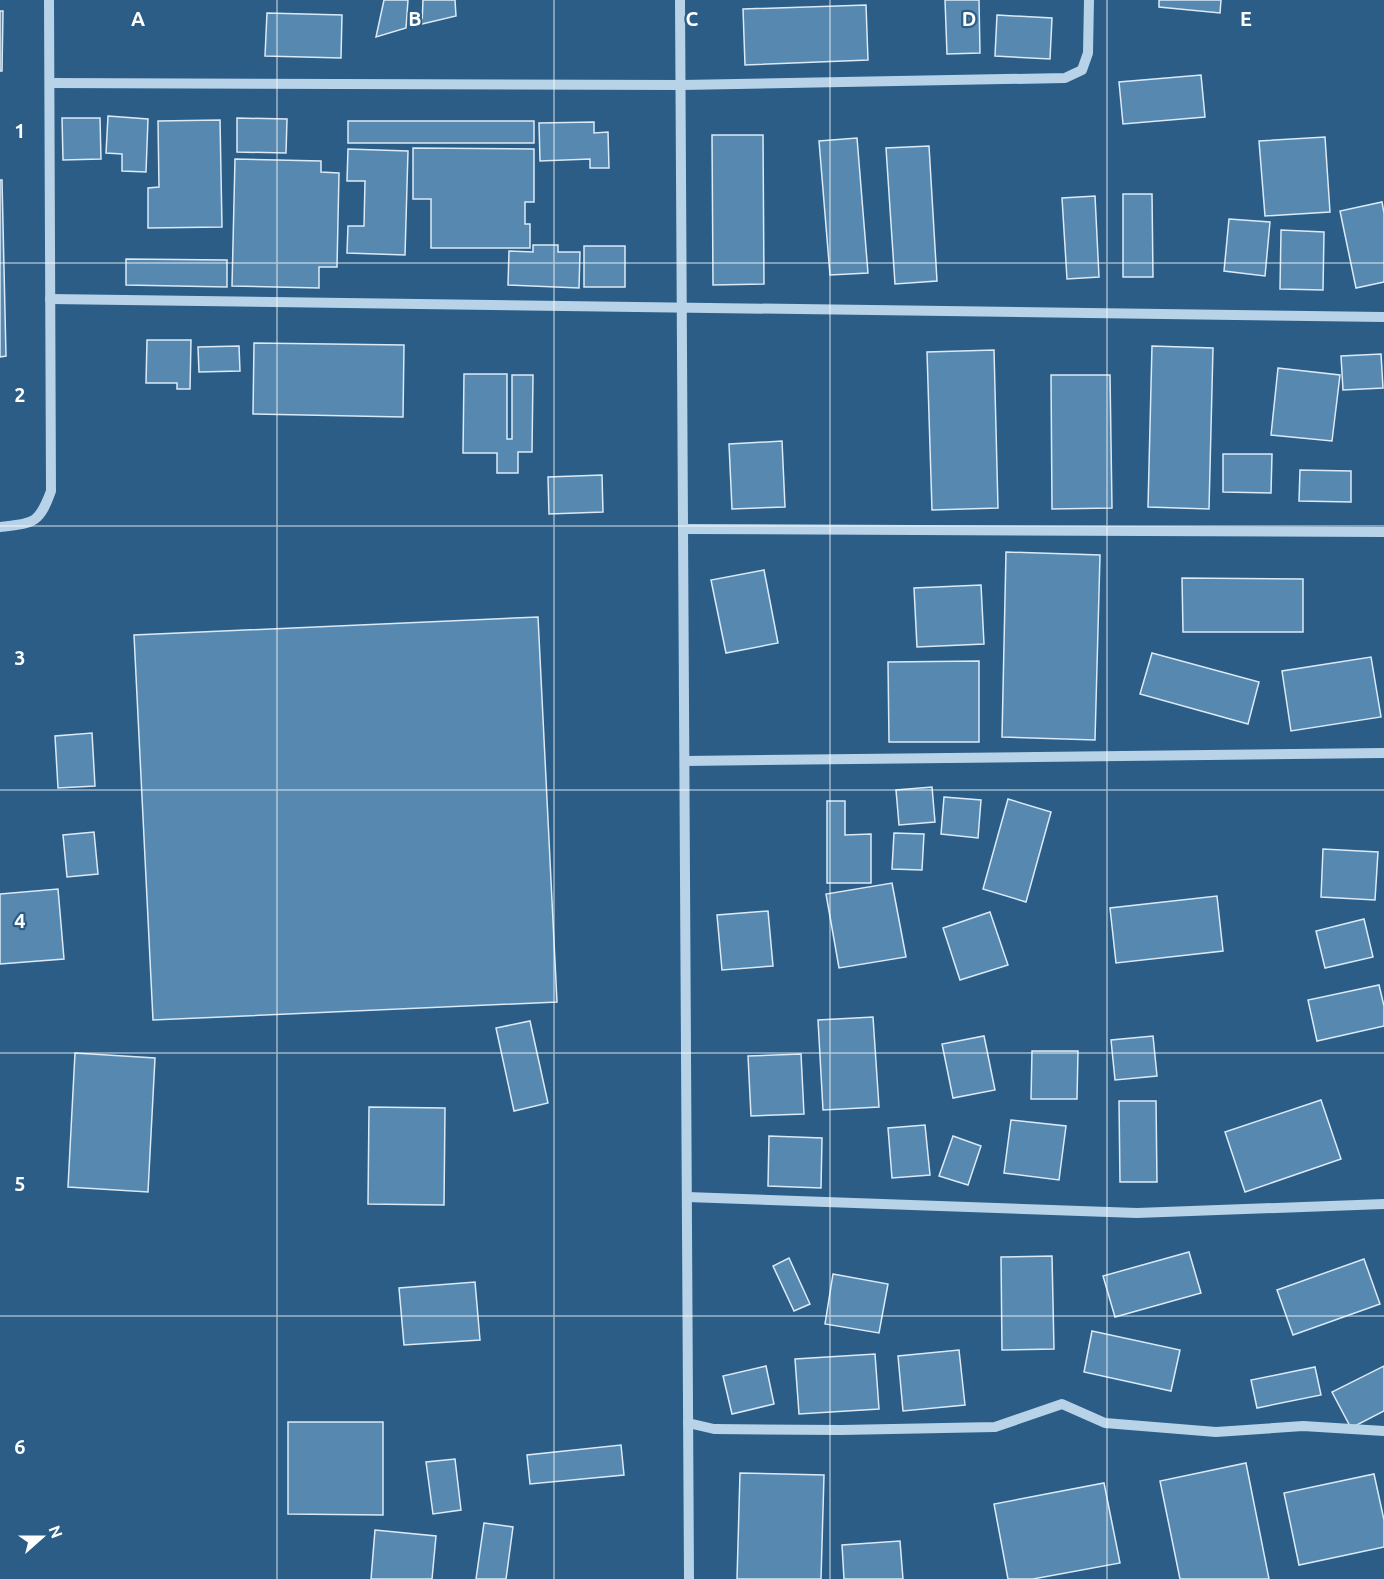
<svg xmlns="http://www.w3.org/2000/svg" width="1384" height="1579" font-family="Ubuntu,sans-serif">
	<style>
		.building { fill: #5788b0; stroke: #dbeaf6; stroke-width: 1.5 }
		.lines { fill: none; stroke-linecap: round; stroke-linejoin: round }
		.minor { stroke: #b8d2e8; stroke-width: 10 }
		.grid { fill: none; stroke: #fff; stroke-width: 1.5; stroke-opacity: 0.55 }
		.grid-label { font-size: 20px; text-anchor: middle; font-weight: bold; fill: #fff; stroke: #2b5d87; stroke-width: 4.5; stroke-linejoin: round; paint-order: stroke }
	</style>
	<rect width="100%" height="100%" fill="#2b5d87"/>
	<g class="building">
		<path d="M 384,0 L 408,0 L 406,28 L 376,37 Z"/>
		<path d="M 423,0 L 455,0 L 456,16 L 422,24 Z"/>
		<path d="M 945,0 L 979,0 L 980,53 L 947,54 Z"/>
		<path d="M 1159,0 L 1221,0 L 1220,13 L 1159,7 Z"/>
		<path d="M 866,5 L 868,60 L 745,65 L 743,9 Z"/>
		<path d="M 0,11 L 3,11 L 2,71 L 0,71 Z"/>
		<path d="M 267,13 L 342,15 L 341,58 L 265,56 Z"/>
		<path d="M 997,15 L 1052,18 L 1050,59 L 995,56 Z"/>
		<path d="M 1201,75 L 1205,117 L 1123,124 L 1119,82 Z"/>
		<path d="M 108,116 L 148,119 L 146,172 L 122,171 L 122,154 L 106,153 Z"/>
		<path d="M 62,118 L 100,118 L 101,159 L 63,160 Z"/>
		<path d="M 237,118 L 287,119 L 286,153 L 237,152 Z"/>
		<path d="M 220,120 L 222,227 L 148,228 L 148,188 L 159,187 L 158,121 Z"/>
		<rect x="348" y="121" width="186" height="22"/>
		<path d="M 594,122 L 594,133 L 608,132 L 609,168 L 590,168 L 590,159 L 540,161 L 539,123 Z"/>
		<path d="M 712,135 L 763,135 L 764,284 L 713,285 Z"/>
		<path d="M 1325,137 L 1330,212 L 1265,216 L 1259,141 Z"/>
		<path d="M 857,138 L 868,273 L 830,275 L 819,141 Z"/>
		<path d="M 929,146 L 937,281 L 895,284 L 886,148 Z"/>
		<path d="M 413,148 L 534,149 L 534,202 L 525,202 L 525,224 L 530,224 L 530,248 L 431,248 L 431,199 L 413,199 Z"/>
		<path d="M 348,149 L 408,151 L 405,255 L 347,253 L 348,226 L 364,226 L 365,181 L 347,181 Z"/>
		<path d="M 235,159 L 321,161 L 321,172 L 339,173 L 337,267 L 319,267 L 319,288 L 232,286 Z"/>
		<path d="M 0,180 L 2,180 L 6,356 L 0,357 Z"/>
		<path d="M 1123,194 L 1152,194 L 1153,277 L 1123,277 Z"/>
		<path d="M 1095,196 L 1099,277 L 1067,279 L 1062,198 Z"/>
		<path d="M 1382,202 L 1384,213 L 1384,282 L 1356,288 L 1340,211 Z"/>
		<path d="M 1229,219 L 1270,222 L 1265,276 L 1224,271 Z"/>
		<path d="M 1281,230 L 1324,232 L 1323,290 L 1280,289 Z"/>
		<path d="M 533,245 L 558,245 L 558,252 L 580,252 L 579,288 L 508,285 L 509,251 L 533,252 Z"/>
		<rect x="584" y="246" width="41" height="41"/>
		<path d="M 126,259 L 227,260 L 227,287 L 126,285 Z"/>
		<path d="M 147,340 L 191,340 L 190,389 L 177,389 L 177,383 L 146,383 Z"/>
		<path d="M 254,343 L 404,345 L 403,417 L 253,414 Z"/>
		<path d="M 239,346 L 240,371 L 199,372 L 198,347 Z"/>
		<path d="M 1152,346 L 1213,348 L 1209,509 L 1148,507 Z"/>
		<path d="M 994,350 L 998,508 L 932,510 L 927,352 Z"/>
		<path d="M 1381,354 L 1383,388 L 1343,390 L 1341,356 Z"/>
		<path d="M 1278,368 L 1340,375 L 1332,441 L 1271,435 Z"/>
		<path d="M 464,374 L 507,374 L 507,439 L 512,439 L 512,375 L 533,375 L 532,452 L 518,452 L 518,473 L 497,473 L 497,453 L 463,453 Z"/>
		<path d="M 1051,375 L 1110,375 L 1112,508 L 1052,509 Z"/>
		<path d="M 782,441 L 785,507 L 732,509 L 729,444 Z"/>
		<path d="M 1223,454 L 1272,454 L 1271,493 L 1223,492 Z"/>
		<path d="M 1300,470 L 1351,471 L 1351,502 L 1299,501 Z"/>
		<path d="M 602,475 L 603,512 L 549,514 L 548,477 Z"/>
		<path d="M 1006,552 L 1100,555 L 1095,740 L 1002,737 Z"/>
		<path d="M 764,570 L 778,643 L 726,653 L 711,580 Z"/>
		<path d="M 1182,578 L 1303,579 L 1303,632 L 1183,632 Z"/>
		<path d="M 981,585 L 984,644 L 917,647 L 914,588 Z"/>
		<path d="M 538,617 L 557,1002 L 153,1020 L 134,635 Z"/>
		<path d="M 1152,653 L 1259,682 L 1248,724 L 1140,694 Z"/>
		<path d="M 1371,657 L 1381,717 L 1291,731 L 1282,671 Z"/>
		<path d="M 979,661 L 979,742 L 889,742 L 888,662 Z"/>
		<path d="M 92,733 L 95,786 L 58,788 L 55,736 Z"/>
		<path d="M 932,787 L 935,822 L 899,825 L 896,790 Z"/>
		<path d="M 944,797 L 981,800 L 978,838 L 941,834 Z"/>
		<path d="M 1008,799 L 1051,812 L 1026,902 L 983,889 Z"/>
		<path d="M 827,801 L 845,801 L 845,835 L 871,834 L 871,883 L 827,883 Z"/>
		<path d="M 94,832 L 98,874 L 67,877 L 63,835 Z"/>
		<path d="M 894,833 L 924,834 L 922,870 L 892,869 Z"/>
		<path d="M 1323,849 L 1378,852 L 1375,900 L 1321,897 Z"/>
		<path d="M 892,883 L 906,957 L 839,968 L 826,894 Z"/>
		<path d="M 58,889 L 64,959 L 0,964 L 0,894 Z"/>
		<path d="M 1217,896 L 1223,951 L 1116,963 L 1110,908 Z"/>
		<path d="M 768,911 L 773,966 L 722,970 L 717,915 Z"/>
		<path d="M 990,912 L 1008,965 L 960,980 L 943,928 Z"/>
		<path d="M 1364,919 L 1373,957 L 1325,968 L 1316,931 Z"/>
		<path d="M 1379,985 L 1384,1006 L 1384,1026 L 1317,1041 L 1308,1000 Z"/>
		<path d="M 873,1017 L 879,1107 L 823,1110 L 818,1020 Z"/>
		<path d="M 530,1021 L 548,1103 L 514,1111 L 496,1028 Z"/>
		<path d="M 984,1036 L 995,1090 L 953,1098 L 942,1044 Z"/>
		<path d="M 1153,1036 L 1157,1076 L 1115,1080 L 1111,1040 Z"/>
		<path d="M 1032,1051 L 1078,1051 L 1077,1099 L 1031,1099 Z"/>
		<path d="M 75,1053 L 155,1058 L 148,1192 L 68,1187 Z"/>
		<path d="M 801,1054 L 804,1114 L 751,1116 L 748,1056 Z"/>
		<path d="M 1321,1100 L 1341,1159 L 1245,1192 L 1225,1132 Z"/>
		<path d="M 1119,1101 L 1156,1101 L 1157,1182 L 1120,1182 Z"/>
		<path d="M 369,1107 L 445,1108 L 444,1205 L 368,1204 Z"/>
		<path d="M 1011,1120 L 1066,1126 L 1059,1180 L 1004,1173 Z"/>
		<path d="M 925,1125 L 930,1175 L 892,1178 L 888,1128 Z"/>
		<path d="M 769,1136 L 822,1138 L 821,1188 L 768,1186 Z"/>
		<path d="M 953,1136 L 981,1146 L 968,1185 L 939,1176 Z"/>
		<path d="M 1189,1252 L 1201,1293 L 1115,1317 L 1103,1276 Z"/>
		<path d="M 1052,1256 L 1054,1349 L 1002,1350 L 1001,1257 Z"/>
		<path d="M 789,1258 L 810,1304 L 794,1311 L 773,1266 Z"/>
		<path d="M 1364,1259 L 1380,1304 L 1293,1335 L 1277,1290 Z"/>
		<path d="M 833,1274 L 888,1284 L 879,1333 L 825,1324 Z"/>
		<path d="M 475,1282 L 480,1340 L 404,1345 L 399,1288 Z"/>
		<path d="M 1092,1331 L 1180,1350 L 1171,1391 L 1084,1372 Z"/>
		<path d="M 959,1350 L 965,1405 L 903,1411 L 898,1356 Z"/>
		<path d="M 875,1354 L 879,1409 L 799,1414 L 795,1359 Z"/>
		<path d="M 766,1366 L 774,1404 L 732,1414 L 723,1376 Z"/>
		<path d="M 1384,1366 L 1384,1411 L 1351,1428 L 1332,1392 Z"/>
		<path d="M 1315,1367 L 1321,1395 L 1257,1408 L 1251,1380 Z"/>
		<path d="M 288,1422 L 383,1422 L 383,1515 L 288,1514 Z"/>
		<path d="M 621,1445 L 624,1475 L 530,1484 L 527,1455 Z"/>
		<path d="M 455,1459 L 461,1510 L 433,1514 L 426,1462 Z"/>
		<path d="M 1246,1463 L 1269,1579 L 1180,1579 L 1160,1481 Z"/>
		<path d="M 740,1473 L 824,1475 L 821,1579 L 737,1579 Z"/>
		<path d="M 1374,1474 L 1384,1520 L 1384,1547 L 1299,1565 L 1284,1493 Z"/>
		<path d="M 1104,1483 L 1120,1563 L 1033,1579 L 1008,1579 L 994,1504 Z"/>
		<path d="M 484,1523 L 513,1527 L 506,1579 L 476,1579 Z"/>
		<path d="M 375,1530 L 436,1536 L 432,1579 L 371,1579 Z"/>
		<path d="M 900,1541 L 903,1579 L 844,1579 L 842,1545 Z"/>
	</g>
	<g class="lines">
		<g class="minor">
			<path d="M 680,0 L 689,1579"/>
			<path d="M 50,83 L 682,85 L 1065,78 L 1082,70 L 1088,53 L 1089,0"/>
			<path d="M 50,299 L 1384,317"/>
			<path d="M 0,527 C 34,523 39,524 51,491 L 49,0"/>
			<path d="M 684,529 L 1384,532"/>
			<path d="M 685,761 L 1384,753"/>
			<path d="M 687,1197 L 1137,1213 L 1384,1204"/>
			<path d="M 688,1423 L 714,1429 L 841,1430 L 995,1427 L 1062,1404 L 1105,1423 L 1216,1432 L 1303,1426 L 1384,1431"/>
		</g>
	</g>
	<path class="grid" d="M 277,0 L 277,1579M 554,0 L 554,1579M 830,0 L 830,1579M 1107,0 L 1107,1579M 0,263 L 1384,263M 0,526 L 1384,526M 0,790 L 1384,790M 0,1053 L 1384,1053M 0,1316 L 1384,1316"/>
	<g class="grid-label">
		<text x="138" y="26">A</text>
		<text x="415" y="26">B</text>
		<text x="692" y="26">C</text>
		<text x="969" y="26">D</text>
		<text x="1246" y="26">E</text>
		<text x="20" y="138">1</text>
		<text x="20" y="402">2</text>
		<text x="20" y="665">3</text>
		<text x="20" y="928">4</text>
		<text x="20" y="1191">5</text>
		<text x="20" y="1454">6</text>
	</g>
	<g transform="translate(42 1537) rotate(69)" stroke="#2b5d87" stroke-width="4.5" paint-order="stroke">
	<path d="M0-4.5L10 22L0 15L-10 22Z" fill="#ffffff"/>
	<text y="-9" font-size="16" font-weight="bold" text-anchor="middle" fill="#ffffff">N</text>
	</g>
</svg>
